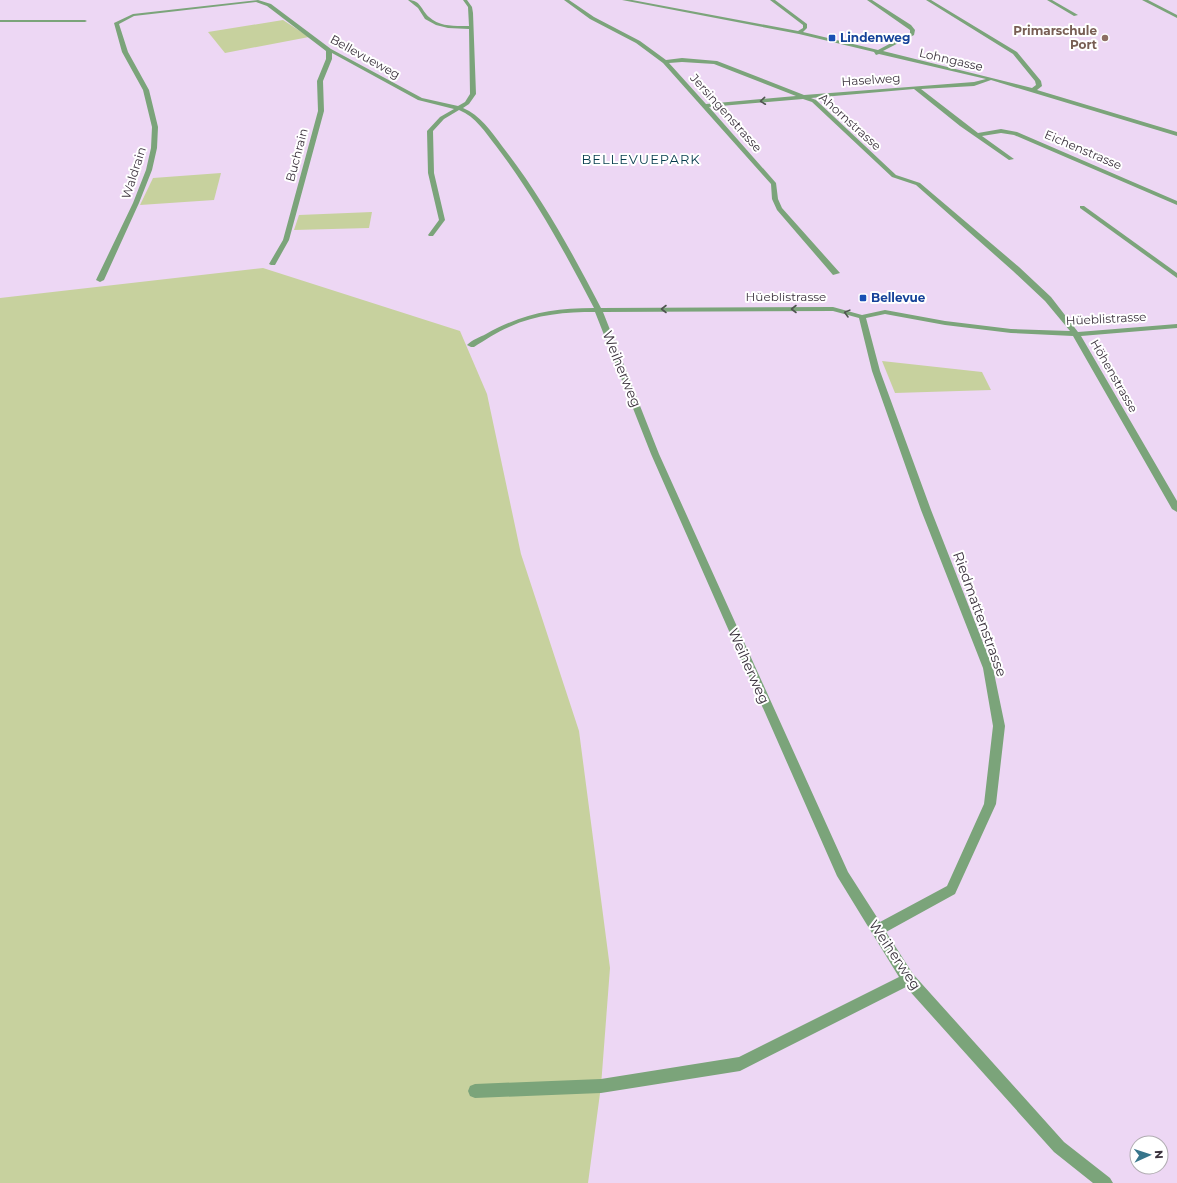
<svg xmlns="http://www.w3.org/2000/svg" width="1177" height="1183" font-family="Montserrat,sans-serif">
	<style>
		.green { fill: #c7d19e }
		.lines { fill: none; stroke-linecap: round; stroke-linejoin: round }
		.minor { fill: #7ba47a; fill-rule: evenodd }
		.oneway { stroke: #4f5550 }
		.transit-dot { fill: #1a4fb4; stroke: #fff; stroke-width: 1.5 }
		.education-dot { fill: #8d6e63; stroke: #fff; stroke-width: 1.5 }
		.labels { text-anchor: middle; stroke-width: 4; stroke-linejoin: round; paint-order: stroke }
		.far-education-label { font-size: 12px; font-weight: bold; fill: #785e54; stroke: #fff; text-anchor: end }
		.far-transit-label { font-size: 12px; font-weight: bold; fill: #164399; stroke: #fff; text-anchor: start }
		.far-street-label { font-size: 12px; fill: #3c333e; stroke: #fff }
		.far-neighbourhood-label { font-size: 13px; letter-spacing: 1px; fill: #053c4d; stroke: #fff }
		.street-label { font-size: 14px; fill: #3c333e; stroke: #fff }
	</style>
	<rect width="100%" height="100%" fill="#edd7f4"/>
	<g class="green">
		<path d="M 283,20 L 309,37 L 225,53 L 208,32 Z"/>
		<path d="M 221,173 L 214,200 L 140,205 L 153,178 Z"/>
		<path d="M 372,212 L 369,228 L 294,230 L 299,215 Z"/>
		<path d="M 263,268 L 460,331 L 487,394 L 521,554 L 579,731 L 610,968 L 601,1086 L 588,1183 L 0,1183 L 0,298 Z"/>
		<path d="M 882,361 L 982,372 L 991,390 L 895,393 Z"/>
	</g>
	<g class="lines">
		<g class="minor">
			<path d="M 258,0 L 271,4 L 331,49 L 422,98 L 458,106 L 465,102 L 470,94 L 469,29 L 448,28 L 436,25 L 425,19 L 418,8 L 408,0 C 421,0 421,10 429,17 C 440,27 455,26 469,26 L 468,7 L 463,0 L 467,0 L 472,7 L 473,13 L 476,94 L 469,104 L 463,108 C 480,115 491,131 502,146 C 541,196 572,252 601,308 L 833,307 L 862,315 L 885,310 L 945,321 L 1011,329 L 1070,331 L 1045,301 L 1013,271 L 916,185 L 892,177 L 812,102 L 803,99 L 709,107 L 776,183 L 778,199 L 782,208 L 840,273 L 833,275 L 777,210 L 772,199 L 771,184 L 663,63 L 636,43 L 590,19 L 564,0 L 569,0 L 594,17 L 640,41 L 666,60 L 682,58 L 717,61 L 804,95 L 974,82 L 986,79 L 879,54 L 876,55 L 874,52 L 799,34 L 622,0 L 632,0 L 798,31 L 803,28 L 803,25 L 770,0 L 775,0 L 807,24 L 807,28 L 803,32 L 878,50 L 910,33 L 910,30 L 867,0 L 872,0 L 911,25 L 915,30 L 914,35 L 883,51 L 1032,88 L 1036,85 L 1035,81 L 1013,54 L 926,0 L 931,0 L 1017,52 L 1041,81 L 1042,86 L 1037,90 L 1177,132 L 1177,136 L 991,80 L 974,86 L 921,89 L 978,133 L 1001,129 L 1017,132 L 1177,201 L 1177,205 L 1014,135 L 1001,133 L 982,136 L 1014,159 L 1009,160 L 960,126 L 914,89 L 811,98 L 816,100 L 896,175 L 920,183 L 1019,267 L 1051,297 L 1078,332 L 1177,324 L 1177,328 L 1081,336 L 1177,501 L 1177,512 L 1172,509 L 1073,336 L 1011,333 L 945,325 L 885,314 L 866,318 L 880,371 L 931,510 L 993,668 L 1005,726 L 996,804 L 955,894 L 886,932 L 913,974 L 1064,1142 L 1110,1178 L 1113,1183 L 1093,1183 L 1054,1152 L 906,987 L 740,1071 L 601,1093 L 475,1098 L 470,1096 L 468,1091 L 470,1086 L 475,1084 L 601,1079 L 739,1057 L 899,977 L 837,876 L 651,454 L 595,312 C 566,312 537,314 509,327 C 497,332 485,340 474,347 L 471,347 L 467,345 C 472,340 480,337 486,334 C 522,314 552,308 594,308 C 565,252 534,196 496,146 C 485,132 476,117 459,110 L 444,119 L 433,131 L 434,173 L 445,220 L 433,236 L 429,236 L 428,235 L 439,220 L 428,173 L 427,131 L 440,117 L 454,109 L 418,100 L 332,53 L 332,59 L 323,81 L 324,111 L 289,240 L 275,265 L 271,265 L 269,264 L 283,240 L 318,111 L 317,81 L 326,59 L 326,51 L 267,6 L 256,2 L 134,16 L 119,24 L 128,52 L 149,90 L 158,127 L 157,148 L 152,170 L 139,203 L 104,280 L 100,282 L 96,280 L 133,203 L 146,170 L 151,148 L 152,127 L 143,90 L 122,52 L 114,23 L 133,14 ZM 682,62 L 714,64 L 796,96 L 706,104 L 669,63 ZM 833,311 L 859,318 L 872,371 L 921,510 L 983,668 L 993,726 L 984,804 L 947,886 L 880,922 L 848,872 L 659,454 L 603,312 Z"/>
			<path d="M 1047,0 L 1052,0 L 1078,15 L 1074,16 Z"/>
			<path d="M 1142,0 L 1148,0 L 1177,15 L 1177,18 Z"/>
			<path d="M 0,20 L 85,20 L 87,21 L 85,22 L 0,22 Z"/>
			<path d="M 1080,206 L 1084,206 L 1177,273 L 1177,278 L 1080,208 Z"/>
		</g>
	</g>
	<defs><path id="oneway-chevron" d="M-2-3.5L2.5 0L-2 3.5" fill="none" stroke-width="1.6" stroke-linecap="round" stroke-linejoin="round"/></defs>
	<g class="oneway">
		<use href="#oneway-chevron" transform="translate(763 101) rotate(174)"/>
		<use href="#oneway-chevron" transform="translate(664 309) rotate(-180)"/>
		<use href="#oneway-chevron" transform="translate(794 309) rotate(-180)"/>
		<use href="#oneway-chevron" transform="translate(847 313) rotate(-165)"/>
	</g>
	<g class="transit-dot">
		<rect x="828" y="34" width="8" height="8" rx="2"/>
		<rect x="859" y="294" width="8" height="8" rx="2"/>
	</g>
	<circle class="education-dot" cx="1105" cy="38" r="4"/>
	<g class="labels">
		<g class="far-education-label">
			<text x="1097" y="35">Primarschule<tspan x="1097" dy="14">Port</tspan></text>
		</g>
		<g class="far-transit-label">
			<text x="840" y="42">Lindenweg</text>
			<text x="871" y="302">Bellevue</text>
		</g>
		<g class="far-street-label">
			<text transform="translate(365 57) rotate(29)" y="4">Bellevueweg</text>
			<text transform="translate(951 60) rotate(13)" y="4">Lohngasse</text>
			<text transform="translate(871 80) rotate(-4)" y="4">Haselweg</text>
			<text transform="translate(726 113) rotate(48)" y="4">Jersingenstrasse</text>
			<text transform="translate(850 122) rotate(42)" y="4">Ahornstrasse</text>
			<text transform="translate(1083 150) rotate(23)" y="4">Eichenstrasse</text>
			<text transform="translate(297 155) rotate(-75)" y="4">Buchrain</text>
			<text transform="translate(134 173) rotate(-72)" y="4">Waldrain</text>
			<text x="786" y="301">Hüeblistrasse</text>
			<text transform="translate(1106 319) rotate(-3)" y="4">Hüeblistrasse</text>
			<text transform="translate(1114 376) rotate(60)" y="4">Höhenstrasse</text>
		</g>
		<g class="far-neighbourhood-label">
			<text x="641" y="164">BELLEVUEPARK</text>
		</g>
		<g class="street-label">
			<text transform="translate(622 369) rotate(68)" y="5">Weiherweg</text>
			<text transform="translate(980 614) rotate(70)" y="5">Riedmattenstrasse</text>
			<text transform="translate(749 666) rotate(66)" y="5">Weiherweg</text>
			<text transform="translate(895 955) rotate(56)" y="5">Weiherweg</text>
		</g>
	</g>
	<g transform="translate(1149 1155) rotate(87)"><circle r="19" fill="#ffffff" stroke="#b1adb2"/>
	<path d="M0-3L7 15L0 10L-7 15Z" fill="#37758b"/>
	<text y="-6" font-size="11" font-weight="bold" text-anchor="middle" fill="#3c333e">N</text>
	</g>
</svg>
